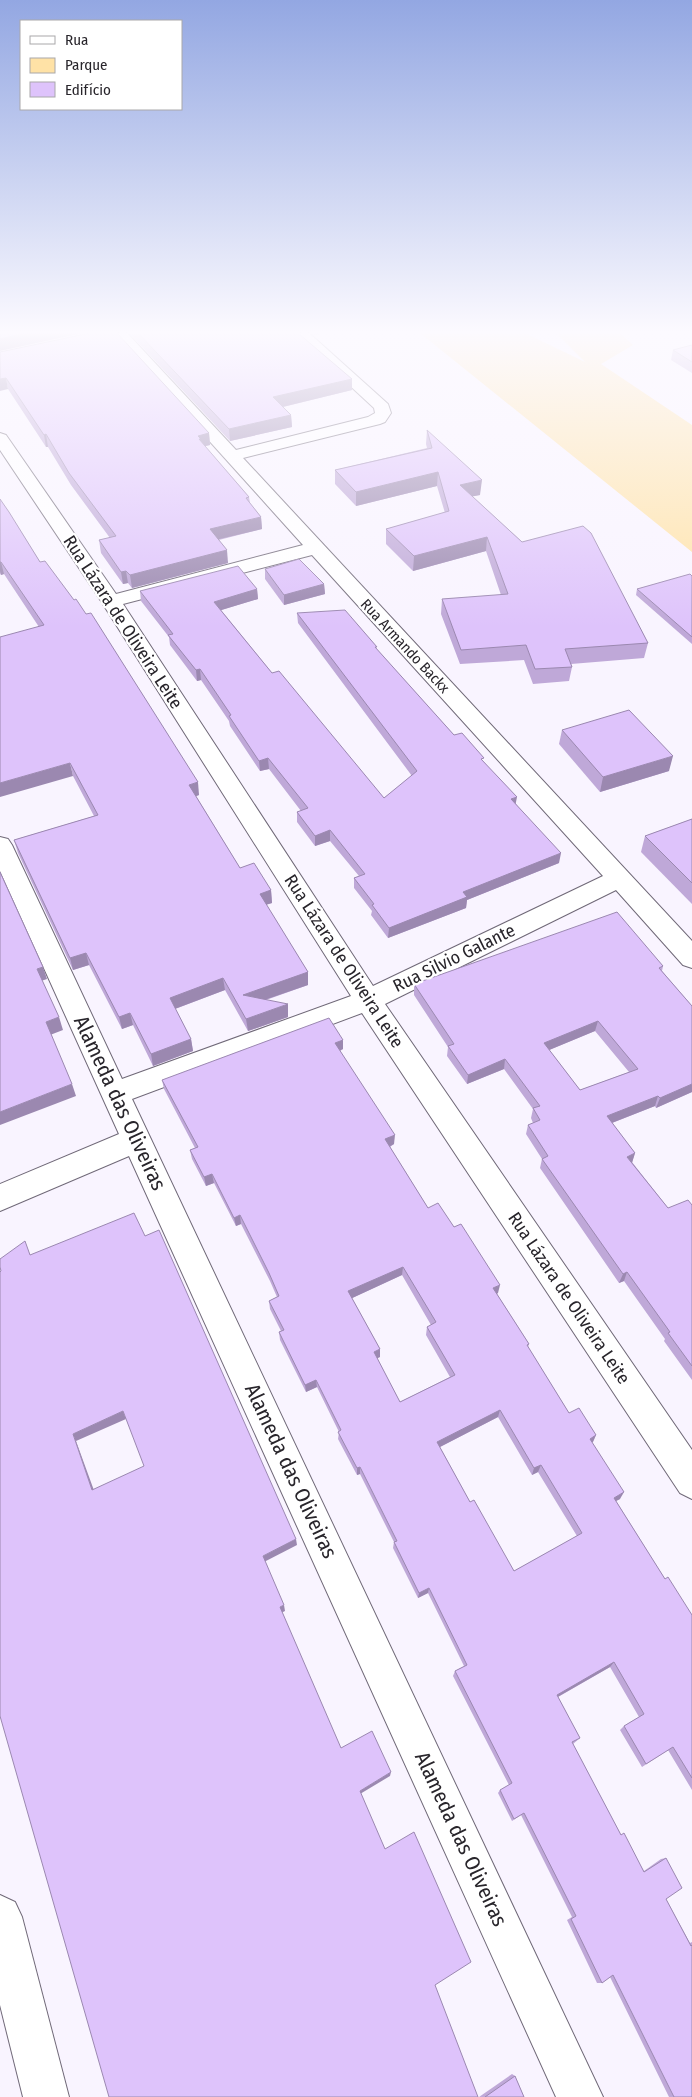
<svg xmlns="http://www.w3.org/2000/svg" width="692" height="2097" font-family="'Fira Sans Condensed',sans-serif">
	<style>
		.green { fill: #ffe2a6 }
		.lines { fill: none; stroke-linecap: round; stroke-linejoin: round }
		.street-casing { stroke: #706978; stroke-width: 2 }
		.street { fill: #fff; fill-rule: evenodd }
		.wall { fill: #bfa8d8; fill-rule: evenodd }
		.shaded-wall { fill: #9b88b0 }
		.building { fill: #dec3fb; stroke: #9b88b0; fill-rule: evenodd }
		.labels { text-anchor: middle; stroke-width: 4.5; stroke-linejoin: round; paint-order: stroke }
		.far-street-label { font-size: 15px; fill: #28252b; stroke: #fff }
		.street-label { font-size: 18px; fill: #28252b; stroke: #fff }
		.near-street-label { font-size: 21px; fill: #28252b; stroke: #fff }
	</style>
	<rect width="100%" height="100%" fill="#f9f4ff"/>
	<path class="green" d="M 420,333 L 525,333 L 585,362 L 556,333 L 620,333 L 633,345 L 601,364 L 692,425 L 692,552 Z"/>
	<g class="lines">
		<defs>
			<g id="street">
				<path d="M 112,333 L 127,333 L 236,450 L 368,417 L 375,413 L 374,408 L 293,333 L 309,333 L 388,404 L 391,413 L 385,422 L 380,424 L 243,458 L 692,941 L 692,968 L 683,965 L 616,890 L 385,1004 L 692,1450 L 692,1499 L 680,1493 L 362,1013 L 132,1099 L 603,2097 L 556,2097 L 129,1156 L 0,1211 L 0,1184 L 119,1134 L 0,871 L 0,837 L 8,839 L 12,845 L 122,1079 L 351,996 L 101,601 L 0,450 L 0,433 L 6,435 L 116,594 L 303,545 ZM 312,555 L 603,876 L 373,986 L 123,604 Z"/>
				<path d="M 0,1895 L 15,1902 L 22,1917 L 69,2097 L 23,2097 L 0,2005 Z"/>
			</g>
		</defs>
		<use href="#street" class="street-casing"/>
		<use href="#street" class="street"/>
	</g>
	<g class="wall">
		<path d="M 129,333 L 298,333 L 352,390 L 283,407 L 291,415 L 292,427 L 230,441 Z"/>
		<path d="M 692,345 L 692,373 L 671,360 L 673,350 Z"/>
		<path d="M 0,352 L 209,433 L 210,445 L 205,446 L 249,497 L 250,503 L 261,517 L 262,529 L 219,540 L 228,563 L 132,588 L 128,583 L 123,584 L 101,553 L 99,540 L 110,538 L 71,485 L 48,447 L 46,447 L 8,389 Z"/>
		<path d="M 427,430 L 480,495 L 472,496 L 522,542 L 648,643 L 644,658 L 571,664 L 572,667 L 569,681 L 533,684 L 524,660 L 460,664 L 441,614 L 442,599 L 501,595 L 486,551 L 413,571 L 386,544 L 386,529 L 445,513 L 437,486 L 356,506 L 335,484 L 335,470 L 427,448 L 426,444 Z"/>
		<path d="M 0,499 L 40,562 L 199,795 L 196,796 L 240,868 L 271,890 L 272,903 L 266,905 L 308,972 L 308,985 L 266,1000 L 288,1017 L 248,1031 L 225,990 L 175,1009 L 191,1039 L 193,1051 L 153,1066 L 133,1025 L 122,1029 L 89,965 L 73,970 L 18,853 L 14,840 L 94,816 L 73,776 L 39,627 L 4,574 L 1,575 L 0,573 Z"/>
		<path d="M 265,569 L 324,584 L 325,594 L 284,605 L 265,579 Z"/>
		<path d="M 692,576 L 692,644 L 636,595 L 637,589 Z"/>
		<path d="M 257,589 L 258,599 L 221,610 L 272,673 L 384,798 L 412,776 L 298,623 L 297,613 L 377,650 L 454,735 L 484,762 L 516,804 L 559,863 L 467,900 L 466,908 L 388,938 L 371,915 L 372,911 L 354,888 L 354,878 L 359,876 L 330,841 L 315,846 L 297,822 L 297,812 L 301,811 L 269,769 L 260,771 L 230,726 L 229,721 L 201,680 L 197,681 L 170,645 L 169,637 L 141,601 L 140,591 Z"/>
		<path d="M 562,730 L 669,771 L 600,792 L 559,744 Z"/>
		<path d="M 692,819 L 692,904 L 641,852 L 645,836 Z"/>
		<path d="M 663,966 L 662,971 L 692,1006 L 692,1092 L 656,1108 L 655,1106 L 612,1123 L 635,1153 L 632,1162 L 668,1208 L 692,1205 L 692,1380 L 664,1341 L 665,1339 L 624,1281 L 619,1283 L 540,1168 L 542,1159 L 526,1134 L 528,1125 L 533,1123 L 531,1118 L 533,1109 L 504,1069 L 467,1084 L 447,1056 L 448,1047 L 414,995 L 414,984 ZM 595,1031 L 629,1072 L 580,1090 L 549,1050 Z"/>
		<path d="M 343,1049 L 340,1051 L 394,1144 L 390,1147 L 428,1208 L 498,1293 L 497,1294 L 529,1344 L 528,1347 L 569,1413 L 596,1435 L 592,1443 L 620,1499 L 616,1501 L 665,1579 L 692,1615 L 692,1790 L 668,1750 L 642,1767 L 620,1730 L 624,1726 L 639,1717 L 610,1667 L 558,1697 L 580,1738 L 573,1744 L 621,1835 L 644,1871 L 661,1859 L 666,1858 L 666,1899 L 690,1943 L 692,1942 L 692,2097 L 669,2097 L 610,1977 L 602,1983 L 597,1983 L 567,1920 L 572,1917 L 521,1815 L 512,1821 L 498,1793 L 500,1790 L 509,1785 L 453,1676 L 455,1671 L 464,1666 L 428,1593 L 418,1598 L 393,1548 L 394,1542 L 360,1474 L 357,1475 L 338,1439 L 339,1432 L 317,1387 L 306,1392 L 280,1340 L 279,1332 L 281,1331 L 270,1309 L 269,1301 L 277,1297 L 270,1281 L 241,1224 L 236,1226 L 214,1183 L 206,1186 L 192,1159 L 190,1150 L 195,1148 L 164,1089 L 162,1080 ZM 402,1275 L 431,1325 L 427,1327 L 426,1335 L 450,1377 L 400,1402 L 377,1358 L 380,1357 L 380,1349 L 352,1298 ZM 498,1417 L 532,1475 L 538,1472 L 577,1536 L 514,1571 L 470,1502 L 440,1447 Z"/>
		<path d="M 512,2074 L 515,2076 L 524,2097 L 479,2097 Z"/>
	</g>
	<g class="shaded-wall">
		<path d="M 25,333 L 83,333 L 0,351 L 0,339 Z"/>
		<path d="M 314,333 L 323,333 L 314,335 Z"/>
		<path d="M 6,378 L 8,389 L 0,391 L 0,379 Z"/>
		<path d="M 352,379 L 352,390 L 274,409 L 273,397 Z"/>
		<path d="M 291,415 L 292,427 L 230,441 L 229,429 Z"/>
		<path d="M 209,433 L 210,445 L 201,447 L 198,436 Z"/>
		<path d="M 46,434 L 48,447 L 46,447 L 44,435 Z"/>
		<path d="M 438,472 L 437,486 L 356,506 L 356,492 Z"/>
		<path d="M 482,480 L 480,495 L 459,499 L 460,485 Z"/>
		<path d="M 261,517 L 262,529 L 211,541 L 210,529 Z"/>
		<path d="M 487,537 L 486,551 L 413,571 L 414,556 Z"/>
		<path d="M 227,550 L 228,563 L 132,588 L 130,575 Z"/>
		<path d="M 0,562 L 1,562 L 4,574 L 1,575 L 0,571 Z"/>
		<path d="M 126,571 L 128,583 L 123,584 L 121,572 Z"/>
		<path d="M 324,584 L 325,594 L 284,605 L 284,595 Z"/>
		<path d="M 257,589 L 258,599 L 215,612 L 214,602 Z"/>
		<path d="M 200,669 L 201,680 L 197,681 L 196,670 Z"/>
		<path d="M 673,756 L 669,771 L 600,792 L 603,777 Z"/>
		<path d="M 268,758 L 269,769 L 260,771 L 259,761 Z"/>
		<path d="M 70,763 L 73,776 L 0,797 L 0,783 Z"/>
		<path d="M 198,782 L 199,795 L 191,798 L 189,785 Z"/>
		<path d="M 517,797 L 515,807 L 511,799 Z"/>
		<path d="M 330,830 L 330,841 L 315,846 L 315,836 Z"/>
		<path d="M 561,853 L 559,863 L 467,900 L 466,908 L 388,938 L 389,928 L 463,892 Z"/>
		<path d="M 271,890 L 272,903 L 261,906 L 260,894 Z"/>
		<path d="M 86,953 L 89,965 L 73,970 L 70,958 Z"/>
		<path d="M 43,967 L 47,979 L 41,981 L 37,969 Z"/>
		<path d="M 308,972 L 308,985 L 244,1007 L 243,995 Z"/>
		<path d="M 223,978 L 225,990 L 172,1010 L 170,998 Z"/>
		<path d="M 288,1004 L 288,1017 L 248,1031 L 246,1019 Z"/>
		<path d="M 130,1013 L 133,1025 L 122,1029 L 119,1017 Z"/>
		<path d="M 59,1017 L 63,1030 L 50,1035 L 46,1022 Z"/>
		<path d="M 598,1021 L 595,1031 L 542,1053 L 544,1043 Z"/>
		<path d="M 191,1039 L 193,1051 L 153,1066 L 151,1054 Z"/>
		<path d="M 343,1040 L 343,1049 L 335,1053 L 335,1043 Z"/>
		<path d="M 505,1059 L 504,1069 L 467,1084 L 468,1075 Z"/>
		<path d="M 72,1084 L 76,1096 L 0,1125 L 0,1112 Z"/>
		<path d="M 692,1084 L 692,1092 L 656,1108 L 660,1098 Z"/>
		<path d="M 658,1096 L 655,1106 L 604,1126 L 607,1116 Z"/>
		<path d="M 395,1135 L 394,1144 L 385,1149 L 385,1139 Z"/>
		<path d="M 635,1153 L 632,1163 L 627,1157 Z"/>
		<path d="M 212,1174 L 214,1183 L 206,1186 L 204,1177 Z"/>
		<path d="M 240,1215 L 241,1224 L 236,1226 L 234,1218 Z"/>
		<path d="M 403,1267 L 402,1275 L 348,1300 L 348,1291 Z"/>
		<path d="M 627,1272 L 624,1281 L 619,1283 L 623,1274 Z"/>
		<path d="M 500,1285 L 498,1293 L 491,1296 L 493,1288 Z"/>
		<path d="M 380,1349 L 380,1357 L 373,1360 L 374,1352 Z"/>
		<path d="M 316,1380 L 317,1387 L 306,1392 L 305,1385 Z"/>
		<path d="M 500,1410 L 498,1417 L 436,1449 L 437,1442 Z"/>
		<path d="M 123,1411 L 126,1419 L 76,1441 L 96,1496 L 92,1490 L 73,1434 Z"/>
		<path d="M 596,1435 L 593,1442 L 586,1446 L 590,1439 Z"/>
		<path d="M 541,1465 L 538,1472 L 532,1475 L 534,1468 Z"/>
		<path d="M 360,1467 L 360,1474 L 357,1475 L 357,1468 Z"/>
		<path d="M 624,1492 L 620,1499 L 610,1504 L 614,1498 Z"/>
		<path d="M 296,1539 L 297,1545 L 264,1562 L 263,1556 Z"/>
		<path d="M 429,1588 L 428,1593 L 418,1598 L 419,1593 Z"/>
		<path d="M 284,1605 L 285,1611 L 281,1613 L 280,1607 Z"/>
		<path d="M 614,1662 L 610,1667 L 554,1699 L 557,1695 Z"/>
		<path d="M 391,1772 L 390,1776 L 360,1794 L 360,1791 Z"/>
	</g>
	<g class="building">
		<path d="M 0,333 L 25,333 L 0,339 Z"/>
		<path d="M 90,333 L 117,333 L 209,433 L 198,436 L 201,439 L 199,439 L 249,497 L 246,498 L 261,517 L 210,529 L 227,550 L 130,575 L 126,571 L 121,572 L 99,540 L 116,536 L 69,473 L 46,434 L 44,435 L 6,378 L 0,379 L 0,352 Z"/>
		<path d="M 138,333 L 298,333 L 352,379 L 273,397 L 291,415 L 229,429 Z"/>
		<path d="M 692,345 L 692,362 L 673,350 Z"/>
		<path d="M 427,430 L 482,480 L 460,485 L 522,542 L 583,526 L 591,533 L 648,643 L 565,649 L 572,667 L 535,669 L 526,645 L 461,650 L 442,599 L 508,594 L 487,537 L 414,556 L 386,529 L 449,511 L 438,472 L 356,492 L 335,470 L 432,448 Z"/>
		<path d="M 0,499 L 9,512 L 40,562 L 45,561 L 74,600 L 76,599 L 86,614 L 91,613 L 198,782 L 189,785 L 240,868 L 254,863 L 271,890 L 260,894 L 308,972 L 243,995 L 288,1004 L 246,1019 L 223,978 L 170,998 L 191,1039 L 151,1054 L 130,1013 L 119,1017 L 86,953 L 70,958 L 14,840 L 98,815 L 70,763 L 0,783 L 0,637 L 44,625 L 1,562 L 0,562 Z"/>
		<path d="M 299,559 L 324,584 L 284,595 L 265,569 Z"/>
		<path d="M 238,566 L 257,589 L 214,602 L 272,673 L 279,671 L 384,798 L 417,771 L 297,613 L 345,610 L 377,647 L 375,647 L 454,735 L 462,733 L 484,758 L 481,759 L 517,797 L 511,799 L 561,853 L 463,892 L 467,897 L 389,928 L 372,905 L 374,904 L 354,878 L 365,874 L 330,830 L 315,836 L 297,812 L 308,808 L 268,758 L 259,761 L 229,716 L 231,715 L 200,669 L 196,670 L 168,635 L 173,634 L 140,591 Z"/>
		<path d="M 690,574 L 692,576 L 692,637 L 637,589 Z"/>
		<path d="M 629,710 L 673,756 L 603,777 L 562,730 Z"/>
		<path d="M 692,819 L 692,883 L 645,836 Z"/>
		<path d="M 0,872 L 43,967 L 37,969 L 59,1017 L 46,1022 L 72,1084 L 0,1112 Z"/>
		<path d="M 617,912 L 663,966 L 659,968 L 692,1006 L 692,1084 L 660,1098 L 658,1096 L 607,1116 L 635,1153 L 627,1157 L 668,1208 L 688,1200 L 692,1205 L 692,1366 L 668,1333 L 670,1332 L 627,1272 L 623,1274 L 542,1159 L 548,1156 L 528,1125 L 540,1120 L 533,1108 L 540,1106 L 505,1059 L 468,1075 L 448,1046 L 454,1044 L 414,984 ZM 598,1021 L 638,1069 L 580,1090 L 544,1043 Z"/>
		<path d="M 329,1018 L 343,1040 L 335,1043 L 395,1135 L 385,1139 L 428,1208 L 438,1203 L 454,1227 L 461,1224 L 500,1285 L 493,1288 L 529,1344 L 527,1345 L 569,1413 L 579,1408 L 596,1435 L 590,1439 L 624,1492 L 614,1498 L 665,1579 L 668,1577 L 692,1615 L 692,1778 L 673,1747 L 646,1764 L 624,1726 L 644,1714 L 614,1662 L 557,1695 L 580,1738 L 572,1742 L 621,1835 L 624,1833 L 644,1872 L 666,1858 L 682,1888 L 666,1899 L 691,1946 L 692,1945 L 692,2097 L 674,2097 L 613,1975 L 602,1983 L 571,1919 L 576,1916 L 524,1813 L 514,1819 L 500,1790 L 512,1783 L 455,1671 L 467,1665 L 429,1588 L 419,1593 L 394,1542 L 397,1541 L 360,1467 L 357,1468 L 338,1432 L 341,1430 L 316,1380 L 305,1385 L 279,1332 L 284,1330 L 269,1301 L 279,1296 L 269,1273 L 240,1215 L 234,1218 L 212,1174 L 204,1177 L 190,1150 L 198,1147 L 162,1080 ZM 403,1267 L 436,1322 L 427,1327 L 455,1375 L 400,1402 L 374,1352 L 380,1349 L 348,1291 ZM 500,1410 L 534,1468 L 541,1465 L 582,1533 L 514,1571 L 474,1500 L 470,1502 L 437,1442 Z"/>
		<path d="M 134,1213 L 145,1236 L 159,1230 L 296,1539 L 263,1556 L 284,1605 L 280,1607 L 341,1748 L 372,1731 L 391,1772 L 360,1791 L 385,1849 L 414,1832 L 471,1962 L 435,1985 L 478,2097 L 109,2097 L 0,1716 L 0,1272 L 1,1271 L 0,1267 L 0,1259 L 25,1241 L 30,1255 ZM 123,1411 L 144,1466 L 92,1490 L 73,1434 Z"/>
		<path d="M 515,2076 L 524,2097 L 485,2097 Z"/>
	</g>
	<linearGradient id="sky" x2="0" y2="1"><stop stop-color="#93a7e2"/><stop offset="0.53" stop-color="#fcfaff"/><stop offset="1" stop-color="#fcfaff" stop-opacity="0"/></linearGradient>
	<rect width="692" height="627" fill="url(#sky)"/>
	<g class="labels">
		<g class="far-street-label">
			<text transform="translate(405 646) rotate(47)" y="5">Rua Armando Backx</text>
		</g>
		<g class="street-label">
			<text transform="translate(123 622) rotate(57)" y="6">Rua Lázara de Oliveira Leite</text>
			<text transform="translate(454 958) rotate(-26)" y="6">Rua Silvio Galante</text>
			<text transform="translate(344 961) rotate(57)" y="6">Rua Lázara de Oliveira Leite</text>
			<text transform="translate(569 1298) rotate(56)" y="6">Rua Lázara de Oliveira Leite</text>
		</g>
		<g class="near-street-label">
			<text transform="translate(120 1103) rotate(65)" y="7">Alameda das Oliveiras</text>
			<text transform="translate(291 1471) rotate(65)" y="7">Alameda das Oliveiras</text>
			<text transform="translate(461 1839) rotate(65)" y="7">Alameda das Oliveiras</text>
		</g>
	</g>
	<rect x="20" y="20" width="162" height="90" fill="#ffffff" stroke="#a9a8aa"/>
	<rect x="30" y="36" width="25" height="8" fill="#ffffff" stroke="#a9a8aa"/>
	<text x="65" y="45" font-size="15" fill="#28252b">Rua</text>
	<rect x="30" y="58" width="25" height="15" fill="#ffe2a6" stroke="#a9a8aa"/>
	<text x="65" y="70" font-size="15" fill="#28252b">Parque</text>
	<rect x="30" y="82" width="25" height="15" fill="#dec3fb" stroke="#a9a8aa"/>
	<text x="65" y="95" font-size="15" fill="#28252b">Edifício</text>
</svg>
